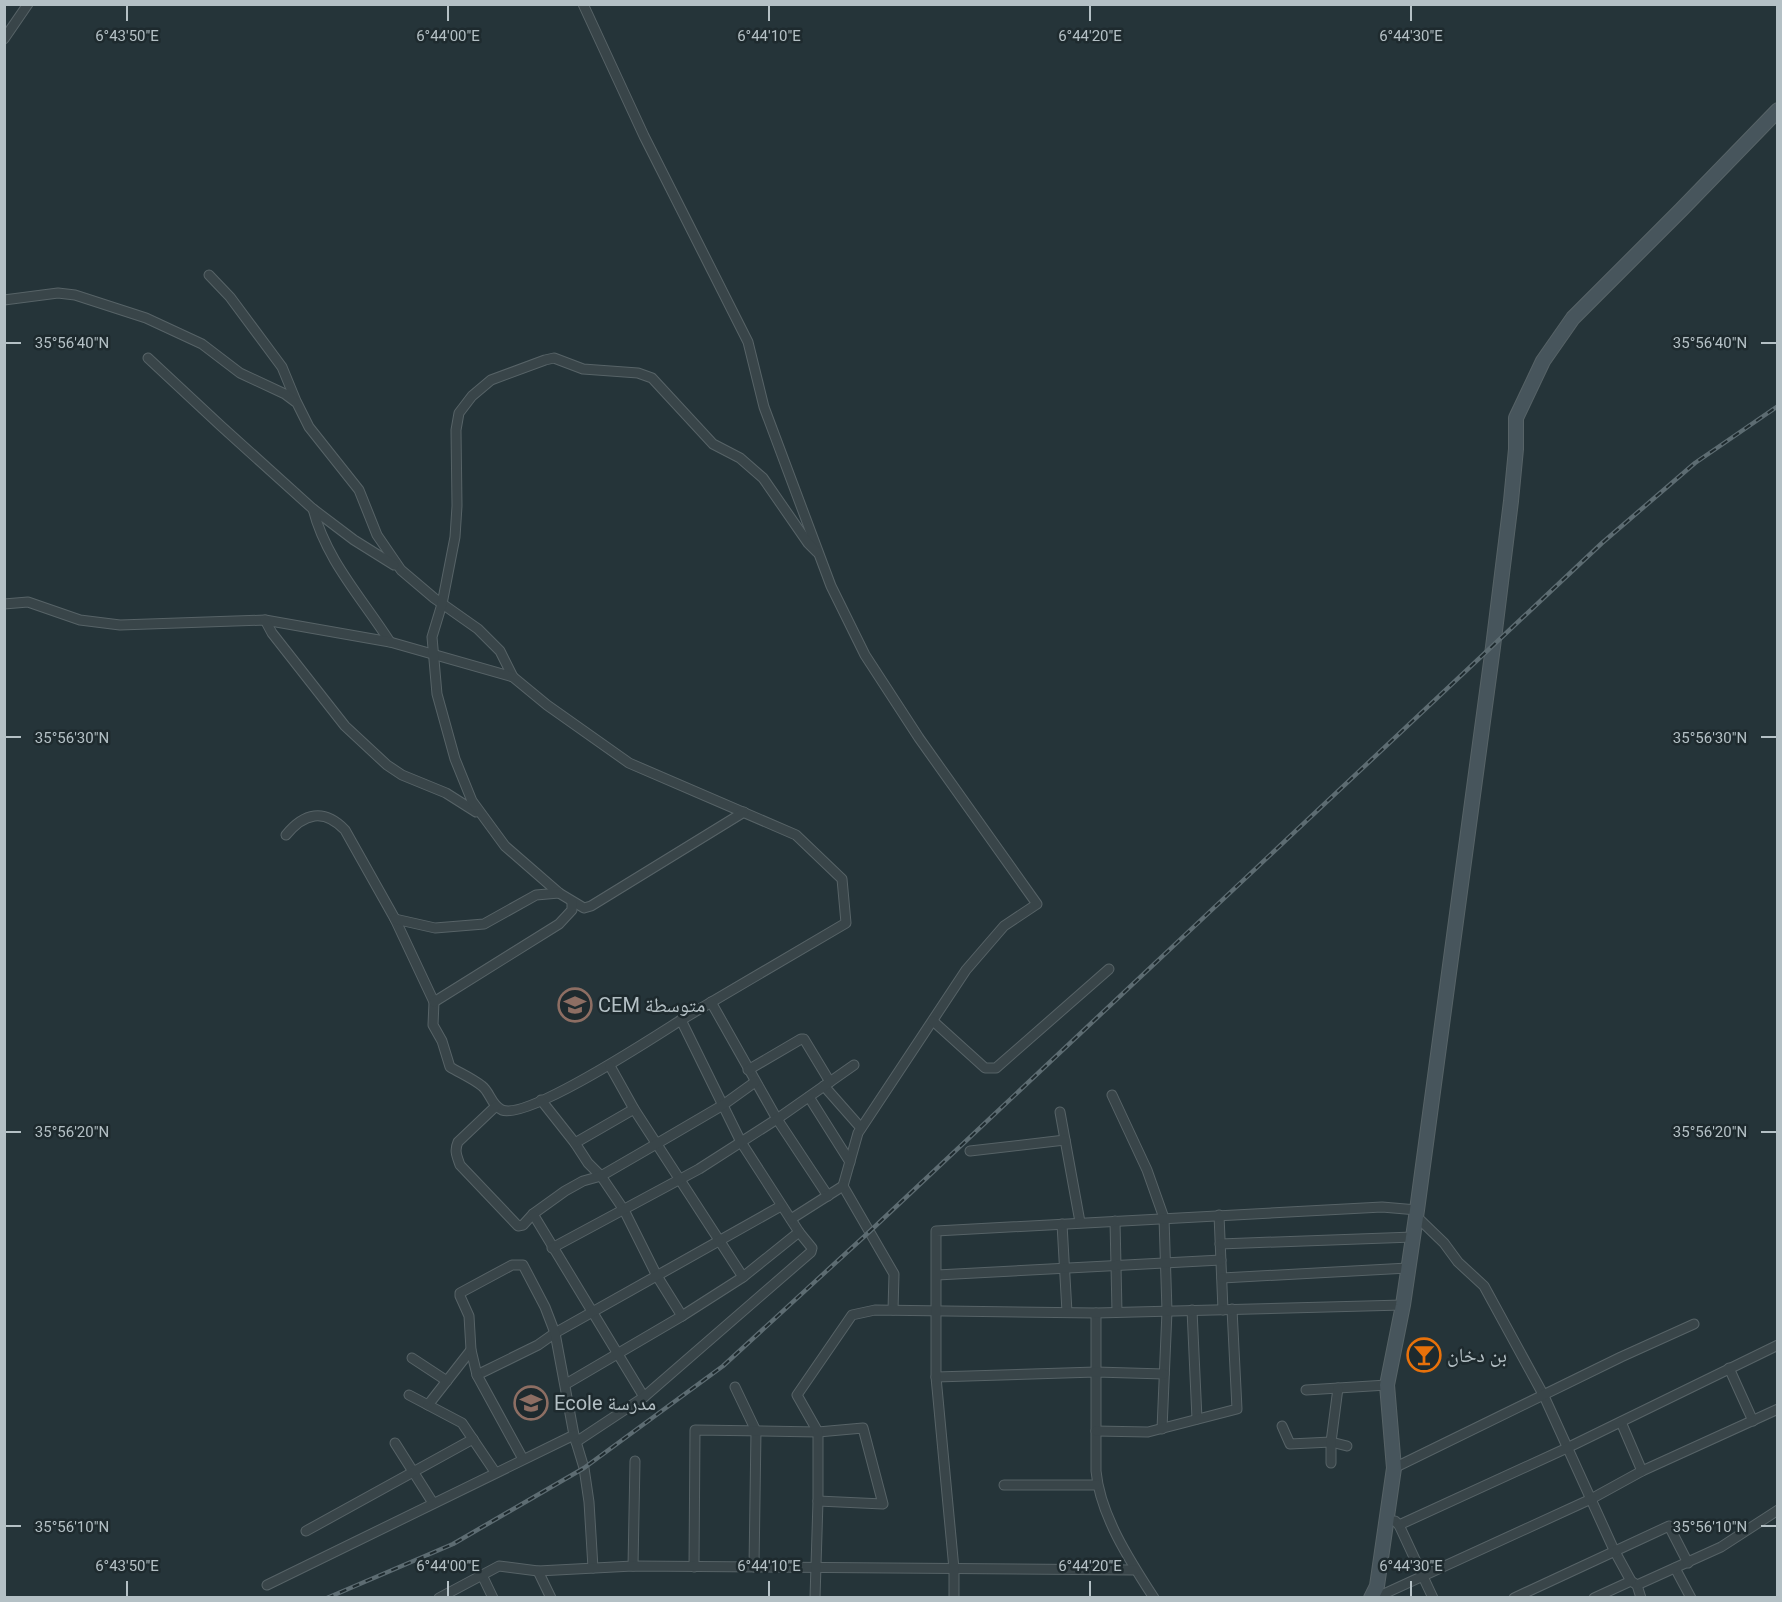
<svg xmlns="http://www.w3.org/2000/svg" width="1782" height="1602" font-family="Roboto,'Noto Naskh Arabic',sans-serif">
	<style>
		.lines { fill: none; stroke-linecap: round; stroke-linejoin: round }
		.street-casing { stroke: #576367; stroke-width: 11 }
		.secondary-casing { stroke: #576367; stroke-width: 16 }
		.street { stroke: #394549; stroke-width: 9 }
		.secondary { stroke: #47555c; stroke-width: 14 }
		.rail-casing { stroke: #5d6c72; stroke-width: 4.5 }
		.rail { stroke: #1e2a2e; stroke-width: 2; stroke-dasharray: 7; stroke-linecap: butt }
		.ticks { fill: none; stroke: #b4c0c5; stroke-width: 2 }
		.labels { text-anchor: middle; stroke-width: 5; stroke-linejoin: round; paint-order: stroke }
		.poi-label { font-size: 20px; fill: #b4c0c5; stroke: #1e2a2e; text-anchor: start }
		.ticks-label { font-size: 15px; text-anchor: middle; fill: #b4c0c5; stroke: #1e2a2e; stroke-width: 5; stroke-linejoin: round; paint-order: stroke }
	</style>
	<rect width="100%" height="100%" fill="#253439"/>
	<g class="lines">
		<defs>
			<g id="street">
				<path d="M 583,4 L 644,136 L 748,342 L 764,407 L 831,586 L 865,655 L 919,738 L 1037,904 L 1004,926 L 966,970 L 858,1133 L 843,1186 L 894,1274 L 893,1310"/>
				<path d="M 4,39 L 28,4"/>
				<path d="M 209,275 L 230,297 L 282,367 L 296,401"/>
				<path d="M 4,300 L 58,293 L 75,295 L 146,318 L 202,344 L 240,373 L 285,394 L 297,403 L 309,427 L 359,490 L 377,535 L 401,570 L 434,598 L 478,629 L 500,651 L 513,677"/>
				<path d="M 148,358 L 221,426 L 313,509 L 354,540 L 394,565"/>
				<path d="M 313,509 C 326,560 362,598 390,642"/>
				<path d="M 4,604 L 28,602 L 80,620 L 120,625 L 265,620 L 390,642 L 513,677 L 547,705 L 629,763 L 796,835 L 842,879 L 846,923 L 681,1020"/>
				<path d="M 265,620 L 272,633 L 345,726 L 387,765 L 402,775 L 446,793 L 476,812"/>
				<path d="M 286,835 C 304,813 324,808 345,830 L 395,919 L 434,1002 L 433,1025 L 442,1041 L 450,1067 C 460,1073 472,1078 482,1086 C 490,1092 491,1105 502,1110 C 528,1120 654,1037 681,1020 L 741,1142 L 799,1232 L 743,1277 L 682,1316"/>
				<path d="M 559,893 L 505,846 L 472,801 L 455,759 L 437,694 L 432,637 L 442,604 L 455,537 L 457,506 L 456,430 L 459,413 L 472,396 L 491,380 L 545,360 L 554,358 L 583,369 L 638,373 L 652,378 L 713,444 L 740,458 L 763,478 L 808,543 L 817,552"/>
				<path d="M 395,919 L 435,928 L 484,924 L 536,895 L 559,893 L 584,908 L 591,906 L 744,812"/>
				<path d="M 434,1002 L 559,924 L 572,910 L 572,902"/>
				<path d="M 711,1002 L 777,1119 L 828,1196"/>
				<path d="M 933,1021 L 985,1068 L 996,1068 L 1109,969"/>
				<path d="M 610,1066 L 634,1109 L 743,1277"/>
				<path d="M 748,1070 L 801,1039 L 804,1039 L 830,1082"/>
				<path d="M 824,1086 L 861,1128"/>
				<path d="M 1112,1095 L 1147,1170 L 1164,1218 L 1167,1311 L 1162,1429"/>
				<path d="M 809,1097 L 850,1162"/>
				<path d="M 541,1100 L 575,1143 L 588,1163 L 601,1176 L 624,1210 L 657,1276 L 682,1316 L 566,1384"/>
				<path d="M 496,1106 L 458,1142 C 454,1151 457,1156 460,1165 L 518,1226 L 523,1225 L 533,1214 L 565,1191 L 583,1181 L 601,1176 L 658,1143 L 723,1105 L 755,1082"/>
				<path d="M 1060,1112 L 1080,1222"/>
				<path d="M 575,1143 L 634,1109"/>
				<path d="M 970,1151 L 1065,1140"/>
				<path d="M 533,1214 L 644,1397"/>
				<path d="M 1219,1215 L 1223,1310"/>
				<path d="M 1416,1216 L 1444,1243 L 1458,1262 L 1484,1286 L 1544,1396 L 1614,1550 L 1631,1581 L 1637,1585 L 1641,1598"/>
				<path d="M 791,1219 L 843,1186"/>
				<path d="M 1115,1221 L 1117,1312"/>
				<path d="M 1062,1224 L 1067,1312"/>
				<path d="M 1220,1244 L 1413,1237"/>
				<path d="M 552,1248 L 699,1169 L 777,1119 L 854,1065"/>
				<path d="M 937,1275 L 1221,1260"/>
				<path d="M 1222,1278 L 1408,1268"/>
				<path d="M 1192,1310 L 1197,1419"/>
				<path d="M 1096,1313 L 1096,1471 C 1100,1515 1130,1561 1154,1598"/>
				<path d="M 412,1358 L 447,1381"/>
				<path d="M 1729,1368 L 1753,1421"/>
				<path d="M 477,1375 L 538,1345 L 555,1333 L 781,1206"/>
				<path d="M 936,1377 L 1096,1372 L 1164,1374"/>
				<path d="M 735,1387 L 756,1431 L 754,1567"/>
				<path d="M 1306,1390 L 1387,1385"/>
				<path d="M 409,1395 L 462,1423 L 495,1472"/>
				<path d="M 428,1405 L 471,1350"/>
				<path d="M 1621,1422 L 1642,1471"/>
				<path d="M 1282,1426 L 1290,1444 L 1331,1442 L 1347,1446"/>
				<path d="M 1096,1431 L 1148,1432 L 1237,1409 L 1232,1309"/>
				<path d="M 576,1442 L 644,1397 L 811,1252 L 812,1248 L 799,1232"/>
				<path d="M 395,1443 L 433,1503"/>
				<path d="M 523,1459 L 477,1375 L 471,1350 L 469,1316 L 460,1296 L 460,1293 L 512,1265 L 523,1265 L 545,1307 L 555,1333 L 574,1435 L 584,1468 L 589,1502 L 593,1568"/>
				<path d="M 1331,1463 L 1331,1442 L 1338,1388"/>
				<path d="M 1394,1468 L 1621,1357 L 1694,1324"/>
				<path d="M 1004,1485 L 1097,1485"/>
				<path d="M 1395,1521 L 1399,1525 L 1433,1598"/>
				<path d="M 1399,1525 L 1567,1448 L 1778,1345"/>
				<path d="M 306,1531 L 473,1439"/>
				<path d="M 633,1566 L 635,1461"/>
				<path d="M 694,1567 L 695,1430 L 818,1432 L 863,1428 L 883,1504 L 818,1501"/>
				<path d="M 1675,1568 L 1691,1598"/>
				<path d="M 538,1571 L 551,1598"/>
				<path d="M 482,1575 L 493,1598"/>
				<path d="M 267,1585 L 574,1435"/>
				<path d="M 1637,1585 L 1721,1547 L 1778,1510"/>
				<path d="M 439,1598 L 499,1566 L 538,1571 L 633,1566 L 1135,1570"/>
				<path d="M 815,1598 L 818,1501 L 818,1432 L 797,1395 L 852,1315 L 875,1310 L 1096,1313 L 1403,1305"/>
				<path d="M 954,1598 L 954,1569 L 936,1377 L 936,1231 L 1382,1207 L 1417,1210"/>
				<path d="M 1375,1598 L 1591,1499 L 1642,1471 L 1778,1409"/>
				<path d="M 1514,1598 L 1669,1526 L 1688,1563"/>
				<path d="M 1594,1598 L 1631,1581"/>
			</g>
			<path id="secondary" d="M 1371,1598 L 1377,1586 L 1394,1468 L 1387,1385 L 1403,1305 L 1417,1210 L 1493,647 L 1511,501 L 1516,449 L 1516,418 L 1543,361 L 1573,318 L 1681,210 L 1778,110"/>
		</defs>
		<use href="#street" class="street-casing"/>
		<use href="#secondary" class="secondary-casing"/>
		<use href="#street" class="street"/>
		<use href="#secondary" class="secondary"/>
		<defs>
			<path id="rail" d="M 327,1598 L 453,1544 L 584,1468 L 723,1366 L 868,1233 L 1602,543 L 1695,463 L 1778,406"/>
		</defs>
		<use href="#rail" class="rail-casing"/>
		<use href="#rail" class="rail"/>
	</g>
	<path class="ticks" d="M 127,6 L 127,21M 448,6 L 448,21M 769,6 L 769,21M 1090,6 L 1090,21M 1411,6 L 1411,21M 6,343 L 21,343M 1761,343 L 1776,343M 6,737 L 21,737M 1761,737 L 1776,737M 6,1132 L 21,1132M 1761,1132 L 1776,1132M 6,1526 L 21,1526M 1761,1526 L 1776,1526M 127,1581 L 127,1596M 448,1581 L 448,1596M 769,1581 L 769,1596M 1090,1581 L 1090,1596M 1411,1581 L 1411,1596"/>
	<defs>
		<symbol id="school-ring" viewBox="-11 -11 22 22"><circle r="9.5" fill="#1e2a2e" stroke="#8d6e63" stroke-width="1.5"/><path d="M0-5L7-2L0 1L-7-2ZM-4 1L0 2.5L4 1V4Q0 6-4 4Z" fill="#8d6e63"/></symbol>
		<symbol id="bar-ring" viewBox="-11 -11 22 22"><circle r="9.5" fill="#1e2a2e" stroke="#e8710a" stroke-width="1.5"/><path d="M-6-5H6L.8 .8V4.5H3.5V6h-7V4.5H-.8V.8Z" fill="#e8710a"/></symbol>
	</defs>
	<g fill-rule="evenodd">
		<use href="#school-ring" x="556" y="986" width="38" height="38"/>
		<use href="#bar-ring" x="1405" y="1336" width="38" height="38"/>
		<use href="#school-ring" x="512" y="1384" width="38" height="38"/>
	</g>
	<g class="labels">
		<g class="poi-label">
			<text x="598" y="1012">CEM متوسطة</text>
			<text x="1447" y="1362">بن دخان</text>
			<text x="554" y="1410">Ecole مدرسة</text>
		</g>
	</g>
	<g class="ticks-label">
		<text x="127" y="41">6°43'50"E</text>
		<text x="448" y="41">6°44'00"E</text>
		<text x="769" y="41">6°44'10"E</text>
		<text x="1090" y="41">6°44'20"E</text>
		<text x="1411" y="41">6°44'30"E</text>
		<text x="72" y="348">35°56'40"N</text>
		<text x="1710" y="348">35°56'40"N</text>
		<text x="72" y="743">35°56'30"N</text>
		<text x="1710" y="743">35°56'30"N</text>
		<text x="72" y="1137">35°56'20"N</text>
		<text x="1710" y="1137">35°56'20"N</text>
		<text x="72" y="1532">35°56'10"N</text>
		<text x="1710" y="1532">35°56'10"N</text>
		<text x="127" y="1571">6°43'50"E</text>
		<text x="448" y="1571">6°44'00"E</text>
		<text x="769" y="1571">6°44'10"E</text>
		<text x="1090" y="1571">6°44'20"E</text>
		<text x="1411" y="1571">6°44'30"E</text>
	</g>
	<rect width="1782" height="1602" fill="none" stroke="#b4c0c5" stroke-width="12"/>
</svg>
